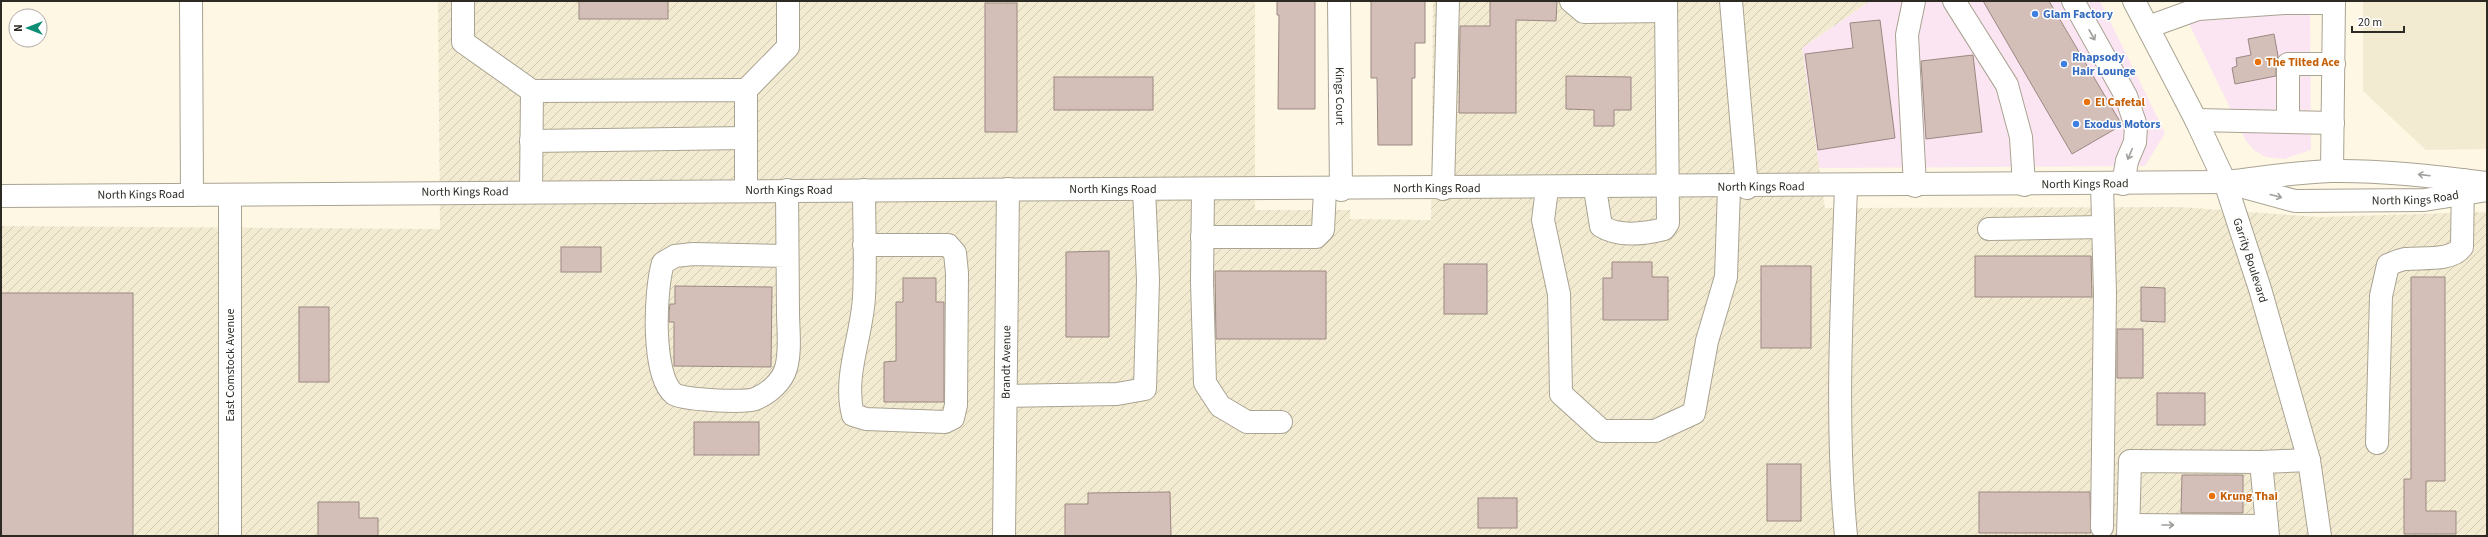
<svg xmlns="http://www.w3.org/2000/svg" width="2488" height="537" font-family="'Source Sans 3',sans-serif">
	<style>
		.commercial { fill: #fce5f3 }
		.industrial { fill: url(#industrial-furrows) }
		.built { fill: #f3ebd1 }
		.building { fill: #d4bfb8; stroke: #9b8881 }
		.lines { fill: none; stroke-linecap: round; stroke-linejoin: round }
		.minor-casing { stroke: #a9a392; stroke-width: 24 }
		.major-casing { stroke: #a9a392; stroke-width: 24 }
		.minor { stroke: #fff; stroke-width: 22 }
		.major { stroke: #fff; stroke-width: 22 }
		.oneway { stroke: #a09f9c }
		.shop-dot { fill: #3f7fe0; stroke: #fff; stroke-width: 1.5 }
		.food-dot { fill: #e8710a; stroke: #fff; stroke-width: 1.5 }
		.labels { text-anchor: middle; stroke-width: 3; stroke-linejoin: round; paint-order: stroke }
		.shop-label { font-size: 12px; font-weight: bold; fill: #366cbe; stroke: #fff; text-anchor: start }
		.food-label { font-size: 12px; font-weight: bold; fill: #c56008; stroke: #fff; text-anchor: start }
		.street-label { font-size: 12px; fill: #2c2a23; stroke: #fff }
	</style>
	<defs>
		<pattern id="industrial-furrows" width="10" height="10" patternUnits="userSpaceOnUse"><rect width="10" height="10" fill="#f3ebd1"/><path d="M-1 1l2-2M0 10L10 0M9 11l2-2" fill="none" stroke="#d0cab3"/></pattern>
	</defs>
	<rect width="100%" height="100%" fill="#fdf7e4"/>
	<g class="commercial">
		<path d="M 1870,1 L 2100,1 L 2165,133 L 2145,166 L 1819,168 L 1802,48 Z"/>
		<path d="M 2178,1 L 2310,1 L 2311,150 L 2284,159 L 2266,157 L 2255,151 L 2246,141 Z"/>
	</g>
	<path class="industrial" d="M 438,1 L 1255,1 L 1255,210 L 1350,210 L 1350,219 L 1431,220 L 1433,1 L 1870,1 L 1802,48 L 1825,208 L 2179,207 L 2319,217 L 2487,212 L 2487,536 L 1,536 L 1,226 L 440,229 Z"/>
	<path class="built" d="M 2363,1 L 2487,1 L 2487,149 L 2426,150 L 2363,91 Z"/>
	<g class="building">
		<rect x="579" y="1" width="89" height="18"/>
		<path d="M 1277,1 L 1315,1 L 1315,109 L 1278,109 L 1279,15 L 1277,15 Z"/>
		<path d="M 1371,1 L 1425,1 L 1425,43 L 1415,43 L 1415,78 L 1412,78 L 1412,145 L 1378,145 L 1377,78 L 1371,78 Z"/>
		<path d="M 1490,1 L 1557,1 L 1556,21 L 1516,20 L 1516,113 L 1459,113 L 1460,26 L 1490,26 Z"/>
		<path d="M 1983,1 L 2049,1 L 2122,125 L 2072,154 Z"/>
		<rect x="985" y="3" width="32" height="129"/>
		<path d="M 1880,20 L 1895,138 L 1818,150 L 1805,54 L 1853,48 L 1850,23 Z"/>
		<path d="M 2274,34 L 2278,56 L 2276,64 L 2276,76 L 2235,84 L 2232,68 L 2237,66 L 2236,58 L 2251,55 L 2248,39 Z"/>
		<path d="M 1973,55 L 1982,132 L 1926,139 L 1921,61 Z"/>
		<path d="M 1566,76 L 1631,77 L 1631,110 L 1614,110 L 1614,126 L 1594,126 L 1594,110 L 1566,109 Z"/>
		<rect x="1054" y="77" width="99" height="33"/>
		<rect x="561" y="247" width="40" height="25"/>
		<path d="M 1109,251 L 1109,337 L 1066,337 L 1066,252 Z"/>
		<path d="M 1975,256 L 2091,256 L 2092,297 L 1975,297 Z"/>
		<path d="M 1612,262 L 1652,262 L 1652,277 L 1668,277 L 1668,320 L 1603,320 L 1603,278 L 1612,278 Z"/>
		<rect x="1444" y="264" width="43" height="50"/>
		<rect x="1761" y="266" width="50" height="82"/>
		<path d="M 1215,271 L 1326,271 L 1326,339 L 1216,339 Z"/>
		<path d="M 2411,277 L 2445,277 L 2445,481 L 2426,481 L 2426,511 L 2456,511 L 2456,534 L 2404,534 L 2404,479 L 2411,479 Z"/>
		<path d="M 903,278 L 936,278 L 936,302 L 944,302 L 944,402 L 884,402 L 884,362 L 896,361 L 896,302 L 903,302 Z"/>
		<path d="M 675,286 L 772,287 L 771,367 L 674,366 L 674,322 L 669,322 L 669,312 L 670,304 L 675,304 Z"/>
		<path d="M 2141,287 L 2165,288 L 2165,322 L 2141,321 Z"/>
		<rect x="1" y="293" width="132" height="243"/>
		<rect x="299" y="307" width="30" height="75"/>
		<rect x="2117" y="329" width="26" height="49"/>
		<rect x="2157" y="393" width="48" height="32"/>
		<rect x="694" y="422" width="65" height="33"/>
		<rect x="1767" y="464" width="34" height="57"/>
		<path d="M 2182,475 L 2243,475 L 2243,513 L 2181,513 Z"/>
		<path d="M 1170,492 L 1171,536 L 1065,536 L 1065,504 L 1088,504 L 1088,493 Z"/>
		<path d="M 1979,492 L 2090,492 L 2091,533 L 1979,533 Z"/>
		<rect x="1478" y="498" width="39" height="30"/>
		<path d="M 318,502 L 359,502 L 359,518 L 378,518 L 378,536 L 318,536 Z"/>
	</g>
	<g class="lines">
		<defs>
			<g id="minor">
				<path d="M 191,1 L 192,195"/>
				<path d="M 463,1 L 463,42 L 532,91"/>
				<path id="s1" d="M 1339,1 L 1341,190"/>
				<path d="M 1571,1 L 1584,12 L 1666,11"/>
				<path d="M 1731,1 L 1747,188"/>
				<path d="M 1914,1 L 1907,35 L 1915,186"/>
				<path d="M 1954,1 L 2007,85 L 2021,137 L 2024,185"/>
				<path d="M 2073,1 L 2126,96 L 2136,126 L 2135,142 L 2127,161 L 2123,184"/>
				<path d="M 2148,27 L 2198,9 L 2284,3 L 2334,3"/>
				<path d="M 746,90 L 788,47 L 788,1"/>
				<path d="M 2196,120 L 2333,123"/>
				<path d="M 2288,122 L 2288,64 L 2334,64"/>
				<path d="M 531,141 L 746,138"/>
				<path d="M 2332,171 L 2334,1"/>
				<path d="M 2102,184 L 2105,294 L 2102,527"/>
				<path d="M 1203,189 L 1202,282 L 1205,383 L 1220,406 L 1247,422 L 1281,422"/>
				<path d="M 1443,189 L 1448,1"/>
				<path d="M 1547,189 L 1543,220 L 1559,294 L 1561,394 L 1602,431 L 1655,431 L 1694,413 L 1707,341 L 1726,277 L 1729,188"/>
				<path d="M 1595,189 L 1601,226 C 1618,237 1644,234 1664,229 L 1668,223 L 1666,1"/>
				<path d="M 787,190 C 787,231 788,271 788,311 C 788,329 791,351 786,368 C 782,382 768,394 755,399 C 745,403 682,400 674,394 C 651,376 655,289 663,263 L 675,256 L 693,254 L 787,256"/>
				<path d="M 531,192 L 532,91 L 746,90 L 746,190"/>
				<path id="s2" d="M 1,196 C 742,186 1484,192 2225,182"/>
				<path d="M 1989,229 L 2103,227"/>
				<path d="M 1202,237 L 1316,237 L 1323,230 L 1325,190"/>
				<path d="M 864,245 L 948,245 L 955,253 L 957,273 L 956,405 L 953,418 L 945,422 L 866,419 L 853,415 C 843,376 862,336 864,297 C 866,261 864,225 864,190"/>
				<path d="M 1006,396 L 1117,394 L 1145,389 L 1148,280 L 1144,189"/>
				<path d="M 2377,443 L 2381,296 L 2388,265 C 2393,263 2399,260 2405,259 C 2422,257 2451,262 2462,247 L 2463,180"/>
				<path d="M 2261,462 L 2268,536"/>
				<path d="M 2129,525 L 2267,526"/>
				<path d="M 230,536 L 230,195"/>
				<path id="s3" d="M 1004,536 L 1008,189"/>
				<path d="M 1846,536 C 1835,420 1842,303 1846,187"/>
				<path d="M 2128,536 L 2130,461 L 2261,462 L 2309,460"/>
			</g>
			<g id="major">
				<path id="s4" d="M 2134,1 L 2196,120 L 2225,182 L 2260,289 L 2309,460 L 2320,536"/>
				<path d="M 2234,181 C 2266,177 2298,172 2331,171 C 2383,170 2435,176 2486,183"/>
				<path id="s5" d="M 2225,182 L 2295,201 L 2424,200 L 2487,190"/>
			</g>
		</defs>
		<use href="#minor" class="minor-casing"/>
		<use href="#major" class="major-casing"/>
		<use href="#minor" class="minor"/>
		<use href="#major" class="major"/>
	</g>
	<defs><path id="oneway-shaft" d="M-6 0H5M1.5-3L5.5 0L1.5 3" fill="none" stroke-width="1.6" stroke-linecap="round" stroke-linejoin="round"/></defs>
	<g class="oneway">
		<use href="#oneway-shaft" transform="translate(2092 35) rotate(61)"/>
		<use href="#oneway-shaft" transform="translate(2130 154) rotate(113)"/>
		<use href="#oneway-shaft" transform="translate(2424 175) rotate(-173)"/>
		<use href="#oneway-shaft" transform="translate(2276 196) rotate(15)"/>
		<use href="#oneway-shaft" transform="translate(2168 525)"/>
	</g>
	<g class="shop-dot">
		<circle cx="2035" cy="14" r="4"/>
		<circle cx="2064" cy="64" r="4"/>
		<circle cx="2076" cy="124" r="4"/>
	</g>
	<g class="food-dot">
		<circle cx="2258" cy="62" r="4"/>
		<circle cx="2087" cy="102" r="4"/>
		<circle cx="2212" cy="496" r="4"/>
	</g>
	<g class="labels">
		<g class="shop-label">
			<text x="2043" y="18">Glam Factory</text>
			<text x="2072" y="61">Rhapsody<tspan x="2072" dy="14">Hair Lounge</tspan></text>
			<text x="2084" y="128">Exodus Motors</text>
		</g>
		<g class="food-label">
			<text x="2266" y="66">The Tilted Ace</text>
			<text x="2095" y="106">El Cafetal</text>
			<text x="2220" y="500">Krung Thai</text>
		</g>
		<g class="street-label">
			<text dy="4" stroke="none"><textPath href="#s1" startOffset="95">Kings Court</textPath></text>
			<text dy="4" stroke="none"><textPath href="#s2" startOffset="2084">North Kings Road</textPath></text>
			<text dy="4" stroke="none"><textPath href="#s2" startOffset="1760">North Kings Road</textPath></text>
			<text dy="4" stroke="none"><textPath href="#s2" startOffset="1112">North Kings Road</textPath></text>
			<text dy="4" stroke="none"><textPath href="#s2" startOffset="1436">North Kings Road</textPath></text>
			<text dy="4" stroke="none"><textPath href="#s2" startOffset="788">North Kings Road</textPath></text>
			<text dy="4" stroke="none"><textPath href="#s2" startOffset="464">North Kings Road</textPath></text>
			<text dy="4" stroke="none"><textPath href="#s2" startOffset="140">North Kings Road</textPath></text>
			<text dy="4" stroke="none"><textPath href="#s5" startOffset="193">North Kings Road</textPath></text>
			<text dy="4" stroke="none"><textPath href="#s4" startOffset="285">Garrity Boulevard</textPath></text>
			<text dy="4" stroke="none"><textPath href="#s3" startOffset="174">Brandt Avenue</textPath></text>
			<text transform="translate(230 365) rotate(-90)" y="4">East Comstock Avenue</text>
		</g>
	</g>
	<rect width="2488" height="537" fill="none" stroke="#2c2a23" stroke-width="4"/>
	<g transform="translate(28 28) rotate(270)"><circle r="19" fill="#ffffff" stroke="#abaaa7"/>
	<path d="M0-3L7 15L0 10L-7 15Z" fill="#0b8e74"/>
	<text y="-6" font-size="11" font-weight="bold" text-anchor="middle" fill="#2c2a23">N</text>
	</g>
	<path d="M2352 26v6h52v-6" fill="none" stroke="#2c2a23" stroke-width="2"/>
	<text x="2358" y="26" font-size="12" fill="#2c2a23" stroke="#ffffff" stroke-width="3" paint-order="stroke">20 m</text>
</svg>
